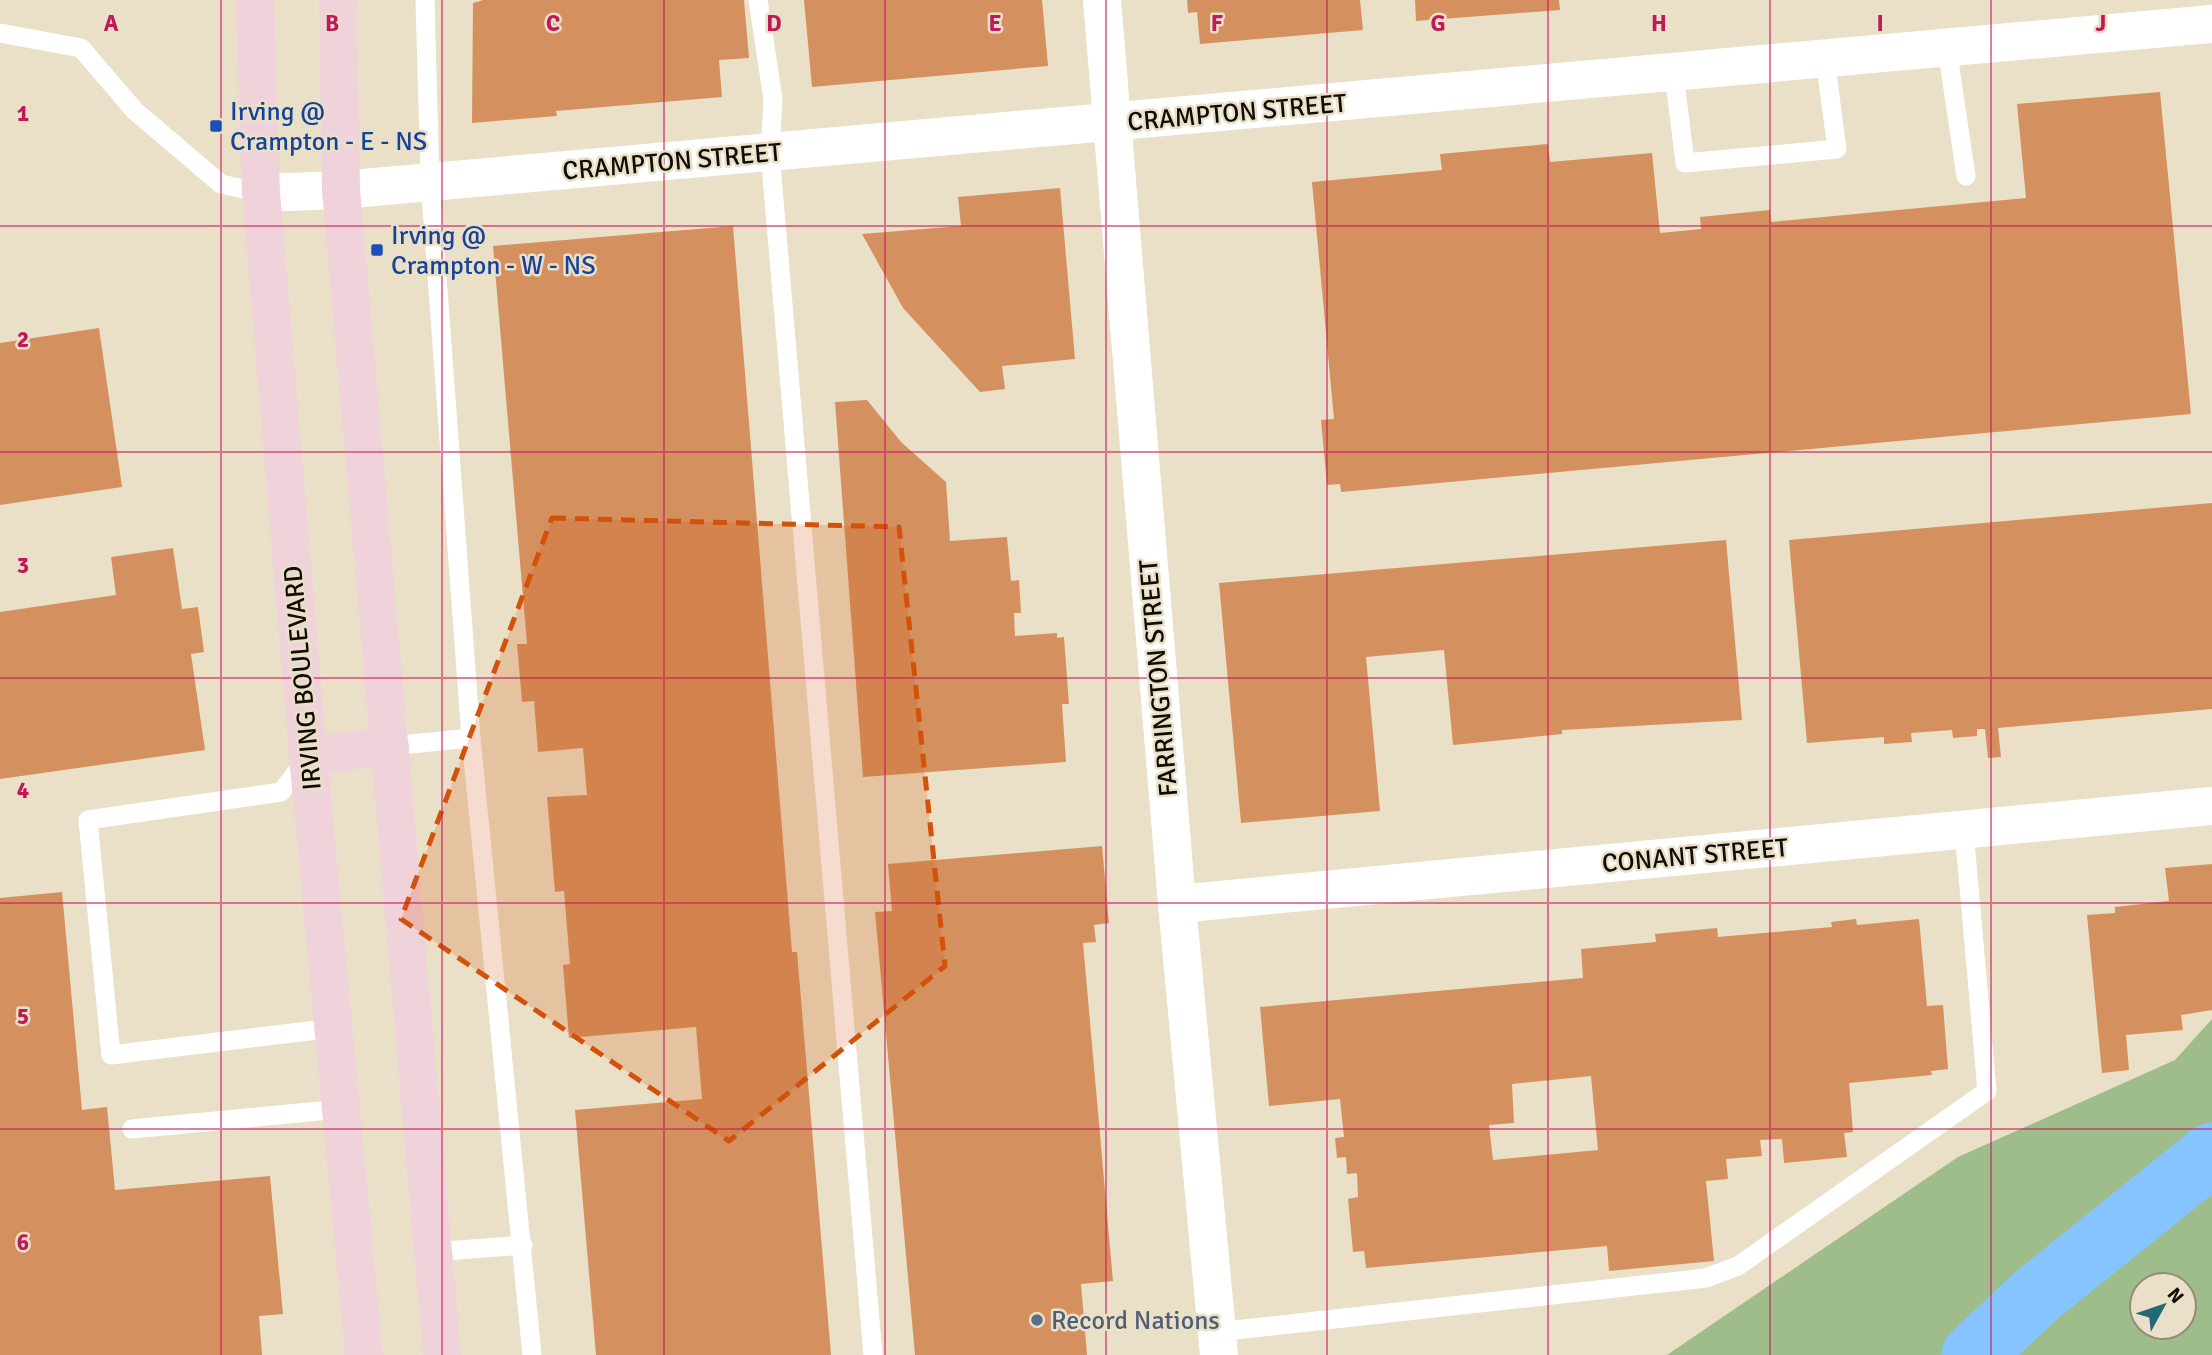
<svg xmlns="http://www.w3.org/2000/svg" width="2212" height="1355" font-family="Signika,sans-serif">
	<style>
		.green { fill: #9ebd8a; fill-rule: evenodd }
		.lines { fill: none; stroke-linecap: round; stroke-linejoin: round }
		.river { stroke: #85c4fe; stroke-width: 63 }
		.building { fill: #d4915f; fill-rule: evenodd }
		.service { stroke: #fff; stroke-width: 19 }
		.minor { stroke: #fff; stroke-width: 38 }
		.secondary { stroke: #f0d2da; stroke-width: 38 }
		.marked { fill: #d2510b; fill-opacity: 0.2; stroke: #d2510b; stroke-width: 5; stroke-dasharray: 14 9; stroke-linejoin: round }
		.grid { fill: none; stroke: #c2185b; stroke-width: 2; stroke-opacity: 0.55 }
		.transit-dot { fill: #1a4fb4; stroke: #eae0c7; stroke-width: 2.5 }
		.service-dot { fill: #5c6f8a; stroke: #eae0c7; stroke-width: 2.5 }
		.labels { text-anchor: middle; stroke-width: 5; stroke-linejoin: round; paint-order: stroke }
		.transit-label { font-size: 26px; fill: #164399; stroke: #eae0c7; text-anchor: start }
		.street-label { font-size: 26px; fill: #100c05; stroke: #eae0c7 }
		.service-label { font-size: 26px; fill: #4e5e75; stroke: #eae0c7; text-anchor: start }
		.grid-label { font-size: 23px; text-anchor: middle; font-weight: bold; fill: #c2185b; stroke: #eae0c7; stroke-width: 5; stroke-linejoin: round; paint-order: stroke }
	</style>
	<rect width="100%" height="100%" fill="#eae0c7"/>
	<path class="green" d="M 2212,1019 L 2212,1355 L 1667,1355 L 1958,1157 L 2175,1060 ZM 2142,1285 L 2184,1285 L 2184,1327 L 2142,1327 Z"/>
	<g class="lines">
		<path class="river" d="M 1973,1355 L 2038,1294 L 2212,1154"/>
	</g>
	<g class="building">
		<path d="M 483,0 L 744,0 L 749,58 L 719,60 L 722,97 L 556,111 L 557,116 L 472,123 L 473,3 Z"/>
		<path d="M 804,0 L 1042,0 L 1048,66 L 812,87 Z"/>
		<path d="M 1187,0 L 1360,0 L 1363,30 L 1200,44 L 1197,12 L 1188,13 Z"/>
		<path d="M 1415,0 L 1559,0 L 1560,10 L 1416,21 Z"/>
		<path d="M 2160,92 L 2191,414 L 1341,492 L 1340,484 L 1327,485 L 1321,420 L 1334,419 L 1312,182 L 1442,170 L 1440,154 L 1548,144 L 1550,162 L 1652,153 L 1660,233 L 1701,229 L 1700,217 L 1770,210 L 1771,222 L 2026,198 L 2017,104 Z"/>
		<path d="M 1060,188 L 1075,359 L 1002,366 L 1005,389 L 980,392 L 903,308 L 862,234 L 961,226 L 958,197 Z"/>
		<path d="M 733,226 L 792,952 L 797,952 L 831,1355 L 596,1355 L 575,1110 L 702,1099 L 696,1027 L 569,1038 L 563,965 L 570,964 L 564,891 L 555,892 L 547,797 L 587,795 L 583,748 L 538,752 L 534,701 L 522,702 L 517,644 L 527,644 L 493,246 Z"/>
		<path d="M 99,328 L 122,487 L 0,505 L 0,343 Z"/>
		<path d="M 867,400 L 901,442 L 946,482 L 950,541 L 1007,537 L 1011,581 L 1019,580 L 1021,613 L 1014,613 L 1015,636 L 1057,633 L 1057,638 L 1064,637 L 1069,704 L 1062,704 L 1066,762 L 863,777 L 835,402 Z"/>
		<path d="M 2212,503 L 2212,709 L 1998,728 L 2001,757 L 1988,758 L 1985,729 L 1977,729 L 1977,736 L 1953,738 L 1952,730 L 1911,733 L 1912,742 L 1884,744 L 1884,737 L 1807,743 L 1789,540 Z"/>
		<path d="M 1726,540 L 1742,720 L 1562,730 L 1562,734 L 1453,745 L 1444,650 L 1366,657 L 1380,811 L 1241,823 L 1219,583 Z"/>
		<path d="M 173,548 L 182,609 L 198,607 L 204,652 L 191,654 L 205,750 L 0,779 L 0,612 L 116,595 L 111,557 Z"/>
		<path d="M 1102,846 L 1109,923 L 1094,925 L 1096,942 L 1083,943 L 1113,1281 L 1081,1284 L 1087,1355 L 915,1355 L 875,912 L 892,911 L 888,864 Z"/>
		<path d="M 2212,864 L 2212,1010 L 2181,1015 L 2183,1030 L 2126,1035 L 2129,1070 L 2102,1073 L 2087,915 L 2115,913 L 2115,907 L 2169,901 L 2165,868 Z"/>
		<path d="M 62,892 L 82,1110 L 107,1107 L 115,1190 L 270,1176 L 283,1314 L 259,1316 L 262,1355 L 0,1355 L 0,898 Z"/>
		<path d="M 1856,919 L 1857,925 L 1919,919 L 1927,1006 L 1943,1005 L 1948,1069 L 1931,1071 L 1932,1075 L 1849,1083 L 1853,1132 L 1844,1133 L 1847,1157 L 1784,1163 L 1782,1139 L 1760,1140 L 1762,1156 L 1726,1159 L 1728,1179 L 1706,1181 L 1714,1261 L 1609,1271 L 1607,1246 L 1366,1268 L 1364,1251 L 1353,1252 L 1348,1199 L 1358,1197 L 1357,1173 L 1347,1174 L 1346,1157 L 1337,1158 L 1335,1138 L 1344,1137 L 1340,1099 L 1269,1106 L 1260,1007 L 1583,978 L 1581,949 L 1656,942 L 1655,934 L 1717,928 L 1718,937 L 1832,927 L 1831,922 ZM 1591,1076 L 1598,1150 L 1493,1160 L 1489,1125 L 1514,1123 L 1512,1084 Z"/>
	</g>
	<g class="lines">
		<g class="service">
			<path d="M 425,0 L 430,181 L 471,738 L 532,1355"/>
			<path d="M 758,0 L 773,99 L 770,153 L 873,1355"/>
			<path d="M 0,33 L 81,48 L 135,111 L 221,184 L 261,193"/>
			<path d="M 1947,48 L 1966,176"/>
			<path d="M 1674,73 L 1685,163 L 1837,149 L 1825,59"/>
			<path d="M 390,746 L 471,738"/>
			<path d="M 306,760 L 281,792 L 88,820 L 111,1055 L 334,1028"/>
			<path d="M 132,1129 L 341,1109"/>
			<path d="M 434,1252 L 523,1245"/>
			<path d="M 1217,1332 L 1706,1278 L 1738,1266 L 1987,1091 L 1964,830"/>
		</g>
		<g class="minor">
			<path d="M 1102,0 L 1177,904 L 1219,1355"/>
			<path d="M 261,193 L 341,190 L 2212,24"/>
			<path d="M 1177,904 L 2212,806"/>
		</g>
		<g class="secondary">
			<path d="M 255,0 L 261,193 L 308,756 L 364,1355"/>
			<path d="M 338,0 L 341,190 L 442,1355"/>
			<path d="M 308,756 L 390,746"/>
		</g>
	</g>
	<path class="marked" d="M 552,518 L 899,527 L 945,966 L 729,1141 L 401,919 Z"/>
	<path class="grid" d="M 221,0 L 221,1355M 442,0 L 442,1355M 664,0 L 664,1355M 885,0 L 885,1355M 1106,0 L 1106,1355M 1327,0 L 1327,1355M 1548,0 L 1548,1355M 1770,0 L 1770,1355M 1991,0 L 1991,1355M 0,226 L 2212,226M 0,452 L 2212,452M 0,678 L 2212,678M 0,903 L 2212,903M 0,1129 L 2212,1129"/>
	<g class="transit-dot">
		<rect x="209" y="119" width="14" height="14" rx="3.5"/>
		<rect x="370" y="243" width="14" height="14" rx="3.5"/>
	</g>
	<circle class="service-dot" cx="1037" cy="1320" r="7"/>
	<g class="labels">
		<g class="transit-label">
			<text x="230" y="120">Irving @<tspan x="230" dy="30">Crampton - E - NS</tspan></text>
			<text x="391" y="244">Irving @<tspan x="391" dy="30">Crampton - W - NS</tspan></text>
		</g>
		<g class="street-label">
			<text transform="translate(1237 112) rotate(-5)" y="9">CRAMPTON STREET</text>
			<text transform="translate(672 161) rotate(-5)" y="9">CRAMPTON STREET</text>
			<text transform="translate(302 678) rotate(-95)" y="9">IRVING BOULEVARD</text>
			<text transform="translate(1158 678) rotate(-95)" y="9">FARRINGTON STREET</text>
			<text transform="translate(1695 855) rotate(-5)" y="9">CONANT STREET</text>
		</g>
		<g class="service-label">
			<text x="1051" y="1329">Record Nations</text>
		</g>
	</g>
	<g class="grid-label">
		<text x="111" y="31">A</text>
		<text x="332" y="31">B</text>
		<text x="553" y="31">C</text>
		<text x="774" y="31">D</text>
		<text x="995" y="31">E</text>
		<text x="1217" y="31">F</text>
		<text x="1438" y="31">G</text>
		<text x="1659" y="31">H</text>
		<text x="1880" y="31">I</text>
		<text x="2101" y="31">J</text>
		<text x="23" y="121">1</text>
		<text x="23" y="347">2</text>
		<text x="23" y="573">3</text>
		<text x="23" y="798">4</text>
		<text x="23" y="1024">5</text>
		<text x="23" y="1250">6</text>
	</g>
	<g transform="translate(2163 1306) rotate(50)"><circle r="33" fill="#eae0c7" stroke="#938b79" stroke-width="2"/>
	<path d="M0-5L12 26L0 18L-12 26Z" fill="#236a78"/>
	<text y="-10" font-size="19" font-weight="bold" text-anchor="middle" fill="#100c05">N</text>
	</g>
</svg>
